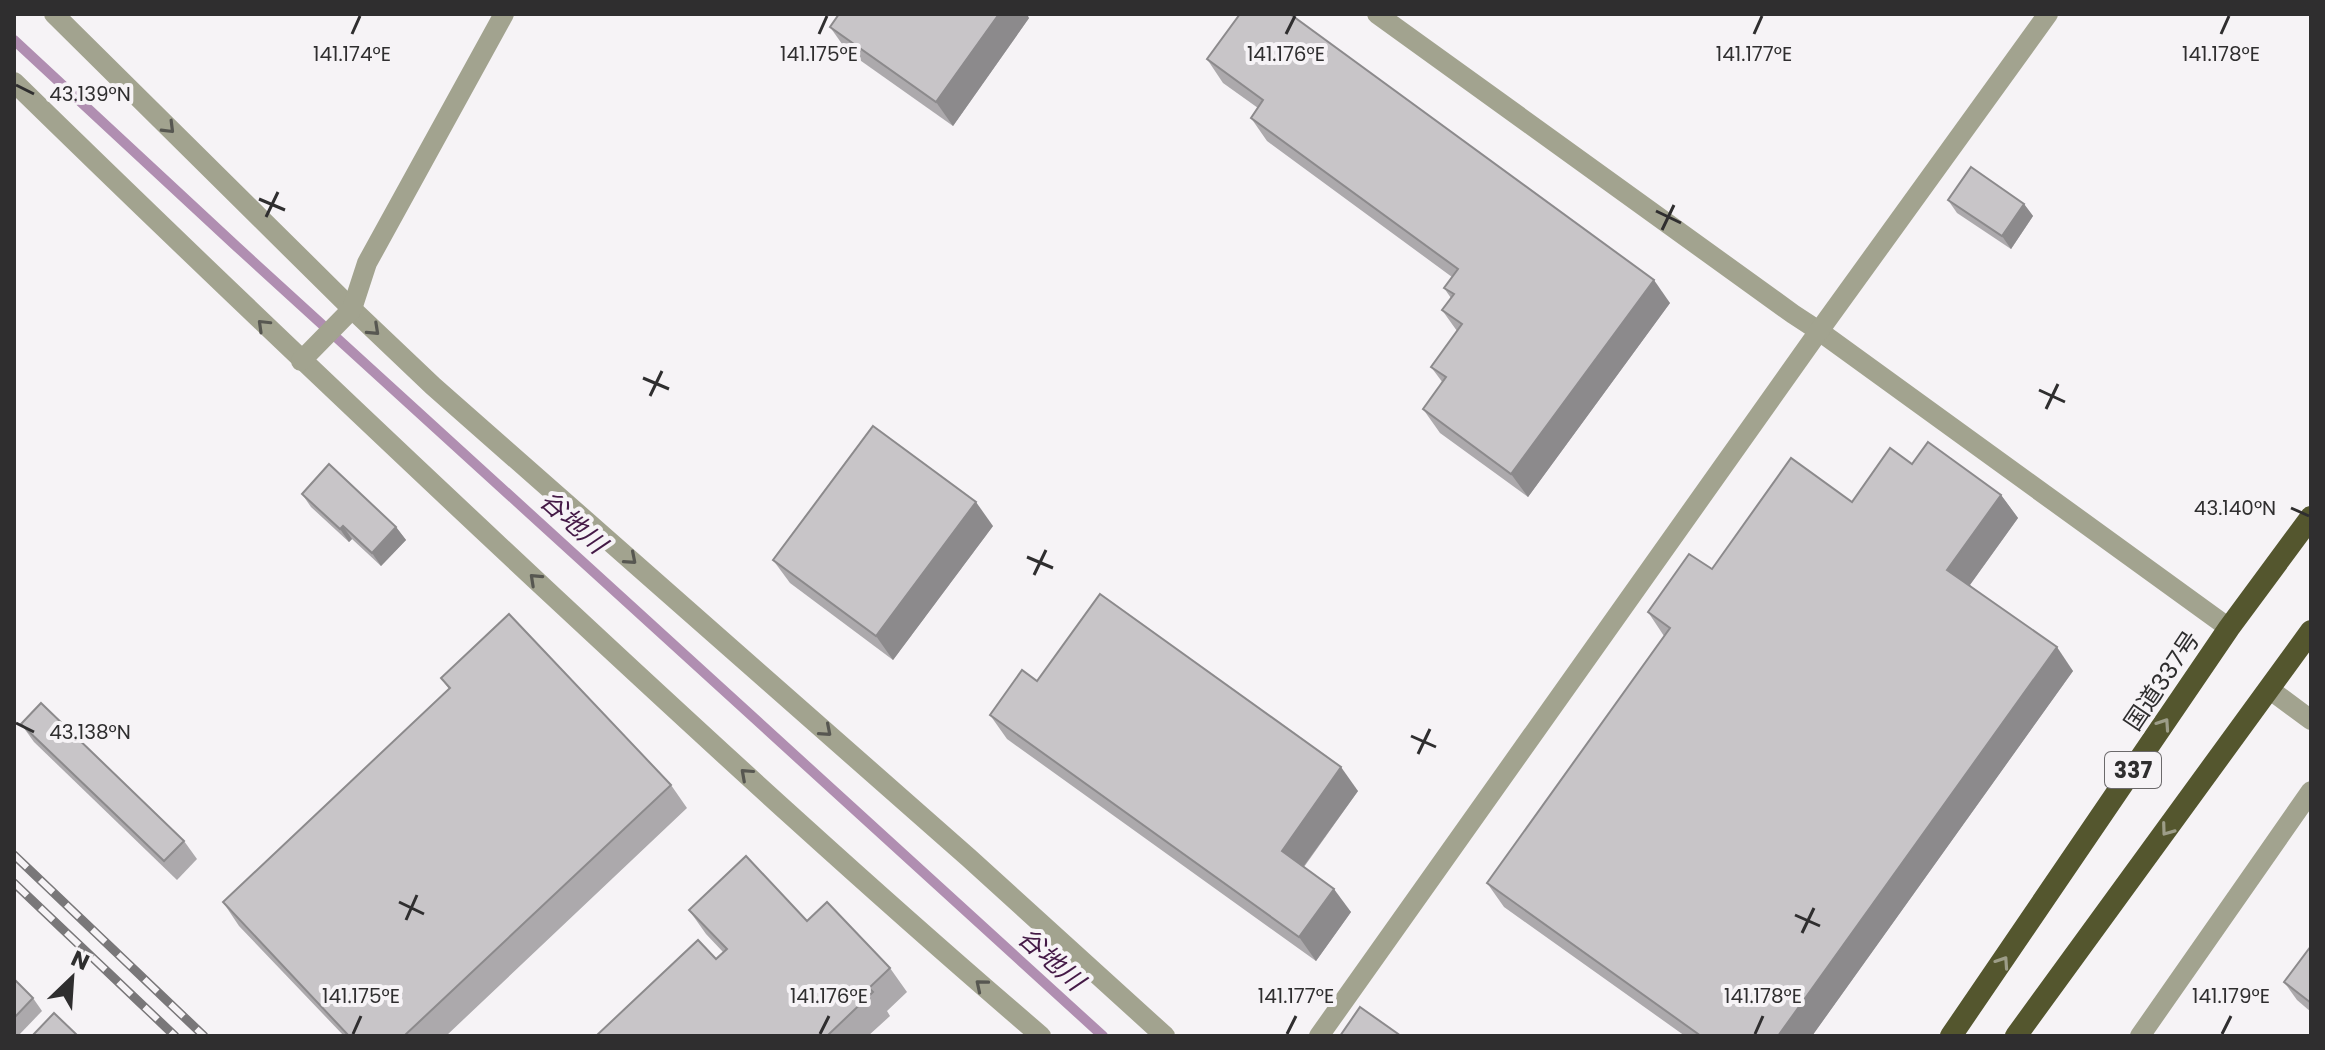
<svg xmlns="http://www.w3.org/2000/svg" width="2325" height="1050" font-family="Poppins,'Noto Sans JP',sans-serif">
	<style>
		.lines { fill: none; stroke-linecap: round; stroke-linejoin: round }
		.stream { stroke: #b08eb1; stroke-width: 10 }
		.minor { stroke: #a2a38f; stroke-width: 20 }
		.trunk { stroke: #54562e; stroke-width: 22 }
		.rail-casing { stroke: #797779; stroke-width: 9 }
		.rail { stroke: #f6f3f6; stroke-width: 6; stroke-dasharray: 18; stroke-linecap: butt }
		.wall { fill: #aca9ac }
		.shaded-wall { fill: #8c8a8c }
		.building { fill: #c8c5c8; stroke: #8c8a8c; stroke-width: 2 }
		.oneway { stroke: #575751 }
		.oneway2 { stroke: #9d9d88 }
		.ticks { fill: none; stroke: #2f2e2f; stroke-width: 3 }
		.labels { text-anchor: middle; stroke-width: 8; stroke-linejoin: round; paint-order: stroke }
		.shield { fill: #f6f3f6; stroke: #6b696b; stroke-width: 2 }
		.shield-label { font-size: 22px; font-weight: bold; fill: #2f2e2f }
		.street-label { font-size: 24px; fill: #2f2e2f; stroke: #f6f3f6 }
		.water-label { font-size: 26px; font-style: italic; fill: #441946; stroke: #f6f3f6 }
		.ticks-label { font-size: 20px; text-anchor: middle; fill: #2f2e2f; stroke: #f6f3f6; stroke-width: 8; stroke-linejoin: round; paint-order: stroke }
	</style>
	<rect width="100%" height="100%" fill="#f6f3f6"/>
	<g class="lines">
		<path class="stream" d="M 14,40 L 236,246 L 1103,1036"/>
		<g class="minor">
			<path d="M 54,14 L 352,309 L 433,386 L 969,858 L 1165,1036"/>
			<path d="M 1377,14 L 1793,314 L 1819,331 L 2229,628"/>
			<path d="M 14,82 C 192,256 372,427 554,597 C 714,746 875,894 1041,1036"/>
			<path d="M 301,361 L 352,309 L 367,263 L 504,14"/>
			<path d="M 2269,689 L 2311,720"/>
			<path d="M 1319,1036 L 1819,331 L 2048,14"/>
			<path d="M 2140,1036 L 2311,791"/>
		</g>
		<g class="trunk">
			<path d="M 1951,1036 L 2229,628 L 2311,517"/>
			<path d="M 2016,1036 L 2311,631"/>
		</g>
		<defs>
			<g id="rail">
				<path d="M 14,855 L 204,1036"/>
				<path d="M 14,883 L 175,1036"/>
			</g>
		</defs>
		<use href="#rail" class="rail-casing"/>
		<use href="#rail" class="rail"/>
	</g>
	<g class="wall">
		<path d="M 1029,18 L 953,126 L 847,51 L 830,27 Z"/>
		<path d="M 1207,59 L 1670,303 L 1528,497 L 1440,433 L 1423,409 L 1443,383 L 1431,367 L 1457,331 L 1442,310 L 1451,298 L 1444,288 L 1452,277 L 1267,141 L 1251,118 L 1258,108 L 1223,83 Z"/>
		<path d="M 1948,200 L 2024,204 L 2033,216 L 2011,249 L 1957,213 Z"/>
		<path d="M 302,494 L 396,527 L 406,540 L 381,566 L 352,539 L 349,542 L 311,507 Z"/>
		<path d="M 2001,495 L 2018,518 L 1970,585 L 2073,671 L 1812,1036 L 1685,1036 L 1504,907 L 1487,883 L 1664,636 L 1648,612 L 1712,569 L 1852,502 Z"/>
		<path d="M 993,526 L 893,660 L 790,583 L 773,560 Z"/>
		<path d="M 441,678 L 671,785 L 687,808 L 446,1036 L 344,1036 L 239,926 L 223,902 L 449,689 Z"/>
		<path d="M 1037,681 L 1358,791 L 1304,867 L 1351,912 L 1316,961 L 1007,739 L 990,715 Z"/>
		<path d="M 21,724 L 184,841 L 197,859 L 177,880 L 34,742 Z"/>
		<path d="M 689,910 L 807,921 L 890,968 L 907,992 L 887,1011 L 890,1016 L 868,1036 L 596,1036 L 716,959 L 723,952 L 706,934 Z"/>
		<path d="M 2311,946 L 2311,1012 L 2297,1000 L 2284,982 Z"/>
		<path d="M 14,979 L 33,998 L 42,1011 L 18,1036 L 14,1036 Z"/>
	</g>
	<g class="shaded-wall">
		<path d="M 999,14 L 1027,14 L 1029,18 L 953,126 L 936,102 Z"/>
		<path d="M 2024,204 L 2033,216 L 2011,249 L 2002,236 Z"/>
		<path d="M 1654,280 L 1670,303 L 1528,497 L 1511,474 Z"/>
		<path d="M 2001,495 L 2018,518 L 1964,593 L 1947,570 Z"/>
		<path d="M 976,502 L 993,526 L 893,660 L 876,636 Z"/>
		<path d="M 343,526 L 352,539 L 349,542 L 340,529 Z"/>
		<path d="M 396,527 L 406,540 L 381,566 L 372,553 Z"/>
		<path d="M 2057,647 L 2073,671 L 1812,1036 L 1778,1036 Z"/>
		<path d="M 1341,767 L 1358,791 L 1298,874 L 1282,851 Z"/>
		<path d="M 1334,889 L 1351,912 L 1316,961 L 1299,937 Z"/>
	</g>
	<g class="building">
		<path d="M 839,14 L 999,14 L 936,102 L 830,27 Z"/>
		<path d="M 1240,14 L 1290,14 L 1654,280 L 1511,474 L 1423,409 L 1446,377 L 1431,367 L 1462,324 L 1442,310 L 1454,294 L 1444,288 L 1458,269 L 1251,118 L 1263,100 L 1207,59 Z"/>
		<path d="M 1971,167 L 2024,204 L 2002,236 L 1948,200 Z"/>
		<path d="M 873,426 L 976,502 L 876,636 L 773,560 Z"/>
		<path d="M 1928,442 L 2001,495 L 1947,570 L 2057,647 L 1778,1036 L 1701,1036 L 1487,883 L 1670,628 L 1648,612 L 1689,554 L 1712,569 L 1791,458 L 1852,502 L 1890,448 L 1912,464 Z"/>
		<path d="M 329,464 L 396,527 L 372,553 L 343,526 L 340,529 L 302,494 Z"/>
		<path d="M 1100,594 L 1341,767 L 1282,851 L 1334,889 L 1299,937 L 990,715 L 1022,670 L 1037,681 Z"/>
		<path d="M 509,614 L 671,785 L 404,1036 L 349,1036 L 223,902 L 450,688 L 441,678 Z"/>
		<path d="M 41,703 L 184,841 L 164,861 L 21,724 Z"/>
		<path d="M 746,856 L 807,921 L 827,902 L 890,968 L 869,988 L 873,992 L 827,1036 L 596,1036 L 698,940 L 716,959 L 727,949 L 689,910 Z"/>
		<path d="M 2311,946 L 2311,1003 L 2284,982 Z"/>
		<path d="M 14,979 L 33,998 L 14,1018 Z"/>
		<path d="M 1360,1007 L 1401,1036 L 1340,1036 Z"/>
		<path d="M 54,1013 L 78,1036 L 32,1036 Z"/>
	</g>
	<defs><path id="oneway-chevron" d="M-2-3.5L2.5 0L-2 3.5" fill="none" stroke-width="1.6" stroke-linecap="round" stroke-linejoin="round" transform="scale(2)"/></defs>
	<g class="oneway">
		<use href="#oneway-chevron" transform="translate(169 128) rotate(45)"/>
		<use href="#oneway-chevron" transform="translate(263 325) rotate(-136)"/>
		<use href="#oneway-chevron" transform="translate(374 330) rotate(43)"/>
		<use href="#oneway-chevron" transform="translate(631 559) rotate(41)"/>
		<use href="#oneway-chevron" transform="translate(535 579) rotate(-137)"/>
		<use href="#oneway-chevron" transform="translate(826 731) rotate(41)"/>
		<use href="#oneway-chevron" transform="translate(746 774) rotate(-138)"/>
		<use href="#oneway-chevron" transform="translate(981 985) rotate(-140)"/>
	</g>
	<g class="oneway2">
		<use href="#oneway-chevron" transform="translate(2164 724) rotate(-56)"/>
		<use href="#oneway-chevron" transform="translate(2167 830) rotate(126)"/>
		<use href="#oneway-chevron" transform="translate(2003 962) rotate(-56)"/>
	</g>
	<path class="ticks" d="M 352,34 L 360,16M 819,34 L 827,16M 1286,34 L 1295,16M 1754,34 L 1762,16M 2221,34 L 2229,16M 16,85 L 34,94M 259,199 L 285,210M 1656,211 L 1681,223M 266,217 L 278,192M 1662,230 L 1674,205M 643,378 L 669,389M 2039,390 L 2065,402M 650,396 L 662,371M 2046,409 L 2058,384M 2291,508 L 2309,516M 1027,557 L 1053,568M 1034,575 L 1046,550M 16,723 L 34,732M 1411,736 L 1436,747M 1418,754 L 1430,729M 399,902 L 424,914M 1795,915 L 1820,926M 406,920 L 417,895M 1802,933 L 1814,908M 353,1034 L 361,1016M 820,1034 L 829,1016M 1287,1034 L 1296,1016M 1755,1034 L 1763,1016M 2222,1034 L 2231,1016"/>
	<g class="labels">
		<rect class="shield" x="2105" y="752" width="56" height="36" rx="6"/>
		<g class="shield-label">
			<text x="2133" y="778">337</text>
		</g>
		<g class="street-label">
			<text transform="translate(2162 681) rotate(-56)" y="8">国道337号</text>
		</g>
		<g class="water-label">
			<text transform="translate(573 522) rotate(42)" y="9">谷地川</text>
			<text transform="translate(1051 959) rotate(42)" y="9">谷地川</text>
		</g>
	</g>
	<g class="ticks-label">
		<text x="352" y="61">141.174°E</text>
		<text x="819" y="61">141.175°E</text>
		<text x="1286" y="61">141.176°E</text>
		<text x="1754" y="61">141.177°E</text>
		<text x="2221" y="61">141.178°E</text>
		<text x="90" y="101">43.139°N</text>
		<text x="2235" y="515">43.140°N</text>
		<text x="90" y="739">43.138°N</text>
		<text x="361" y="1003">141.175°E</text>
		<text x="829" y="1003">141.176°E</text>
		<text x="1296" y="1003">141.177°E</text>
		<text x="1763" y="1003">141.178°E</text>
		<text x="2231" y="1003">141.179°E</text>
	</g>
	<rect width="2325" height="1050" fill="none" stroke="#2f2e2f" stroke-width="32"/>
	<g transform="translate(72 978) rotate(25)" stroke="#f6f3f6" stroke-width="6" paint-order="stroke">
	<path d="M0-6L14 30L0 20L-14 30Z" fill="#2f2e2f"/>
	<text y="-12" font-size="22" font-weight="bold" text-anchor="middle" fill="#2f2e2f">N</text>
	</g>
</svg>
